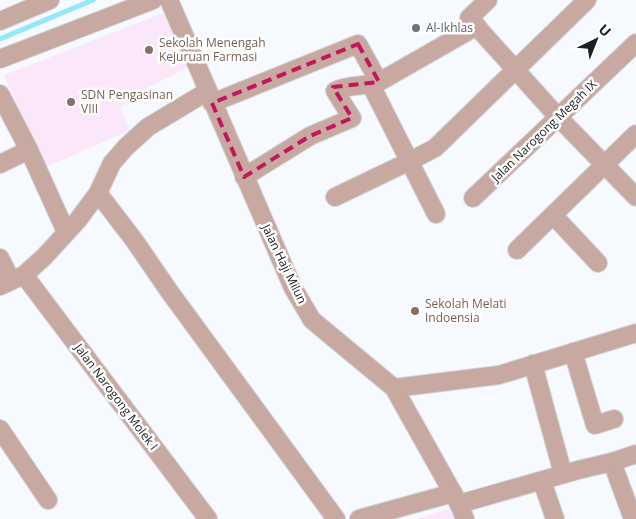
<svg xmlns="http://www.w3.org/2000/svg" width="636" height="519" font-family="'Open Sans',sans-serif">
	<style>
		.education { fill: #fae8fa }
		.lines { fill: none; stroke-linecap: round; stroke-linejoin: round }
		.stream { stroke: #94e8fc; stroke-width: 5 }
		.minor-casing { stroke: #d3d6da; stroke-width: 20 }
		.minor { stroke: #c8a9a2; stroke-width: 18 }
		.marked { fill: none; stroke: #c2185b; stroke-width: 4; stroke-dasharray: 10 6; stroke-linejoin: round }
		.worship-dot { fill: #6b7280; stroke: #fff; stroke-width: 2 }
		.education-dot { fill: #8d6e63; stroke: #fff; stroke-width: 2 }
		.labels { text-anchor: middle; stroke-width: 5; stroke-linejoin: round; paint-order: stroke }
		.worship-label { font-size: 12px; fill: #5b616d; stroke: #fff; text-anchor: start }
		.education-label { font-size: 12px; fill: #785e54; stroke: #fff; text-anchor: start }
		.street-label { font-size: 12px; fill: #1c1e22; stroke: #fff }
	</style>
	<rect width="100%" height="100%" fill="#f6f9fd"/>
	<g class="education">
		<path d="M 166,12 L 191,66 L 133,95 L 121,108 L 130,130 L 44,168 L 4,75 Z"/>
		<path d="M 451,508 L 456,519 L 416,519 Z"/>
	</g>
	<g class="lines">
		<path class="stream" d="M 0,39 L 93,0"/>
		<defs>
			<g id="minor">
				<path d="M 169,0 L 293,288 L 312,320 L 394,388 L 459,504 L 465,519"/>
				<path d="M 488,0 L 469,18 L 558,117 L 636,197"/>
				<path d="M 0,21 L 50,0"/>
				<path d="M 0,59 L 153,0"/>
				<path d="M 371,85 L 436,214"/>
				<path d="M 0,94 L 29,150 L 66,232"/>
				<path d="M 212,103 L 358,44 L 379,82"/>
				<path d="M 0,164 L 29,150"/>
				<path d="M 244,177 L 310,136 L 352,118 L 335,91 C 349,84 364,87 379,82 L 477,26"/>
				<path d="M 98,193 L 134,240 L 169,291 L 336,519"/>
				<path d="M 335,197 L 410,161 L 435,148 L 587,0"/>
				<path d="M 473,198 L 636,43"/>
				<path d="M 553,215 L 598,263"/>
				<path d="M 517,250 L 636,134"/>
				<path d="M 0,258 L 11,280"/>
				<path d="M 24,275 L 208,519"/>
				<path d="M 0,286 L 24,275 L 44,257 L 78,220 L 98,193 L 112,163 L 126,147 L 148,127 L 208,91"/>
				<path d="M 573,352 L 595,425 L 614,419"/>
				<path d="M 533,364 L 563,474"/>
				<path d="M 394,388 L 499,375 L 636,333"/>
				<path d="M 0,429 L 48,500"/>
				<path d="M 612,462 L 633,519"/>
				<path d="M 542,481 L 555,519"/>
				<path d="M 459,504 L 578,470 L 612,462 L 636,454"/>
				<path d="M 359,519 L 453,493"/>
			</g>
		</defs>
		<use href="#minor" class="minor-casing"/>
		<use href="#minor" class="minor"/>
	</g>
	<path class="marked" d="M 358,44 L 379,82 L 333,87 L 352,118 L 310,136 L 244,177 L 212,103 Z"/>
	<circle class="worship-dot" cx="416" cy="28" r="5"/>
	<g class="education-dot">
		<circle cx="149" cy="50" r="5"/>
		<circle cx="71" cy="102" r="5"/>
		<circle cx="415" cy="311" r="5"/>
	</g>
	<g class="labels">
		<g class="worship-label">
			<text x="426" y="32">Al-Ikhlas</text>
		</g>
		<g class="education-label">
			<text x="159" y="47">Sekolah Menengah<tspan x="159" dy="14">Kejuruan Farmasi</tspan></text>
			<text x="81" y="99">SDN Pengasinan<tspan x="81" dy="14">VIII</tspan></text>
			<text x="425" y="308">Sekolah Melati<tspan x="425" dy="14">Indoensia</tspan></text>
		</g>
		<g class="street-label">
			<text transform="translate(544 131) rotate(-44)" y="4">Jalan Narogong Megah IX</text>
			<text transform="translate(284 264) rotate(64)" y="4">Jalan Haji Milun</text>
			<text transform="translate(116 397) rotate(53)" y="4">Jalan Narogong Molek I</text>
		</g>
	</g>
	<g transform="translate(596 40) rotate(43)" stroke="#ffffff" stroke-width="4" paint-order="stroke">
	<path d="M0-4L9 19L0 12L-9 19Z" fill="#1c1e22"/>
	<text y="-8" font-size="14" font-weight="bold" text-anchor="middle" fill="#1c1e22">U</text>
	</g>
</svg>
